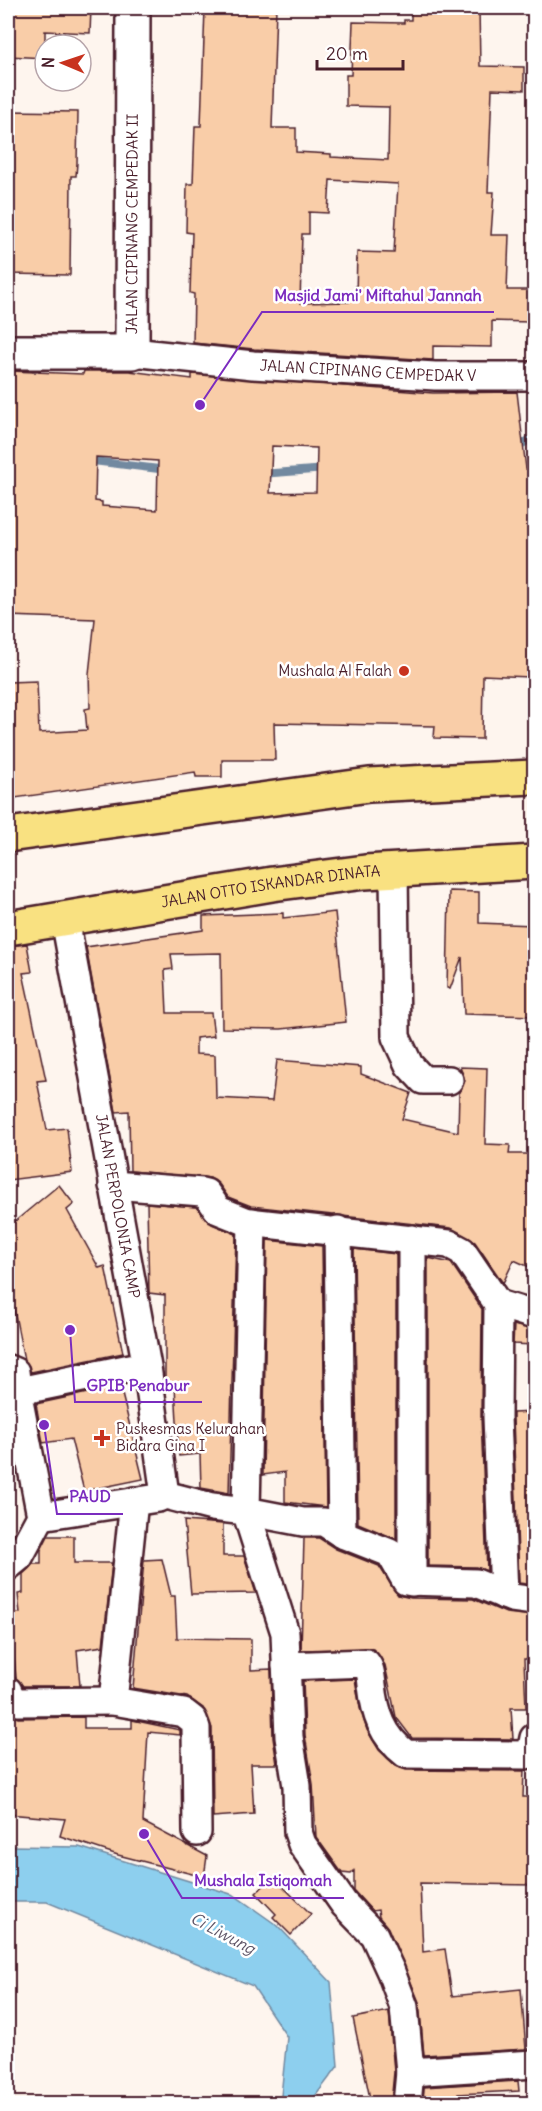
<svg xmlns="http://www.w3.org/2000/svg" width="542" height="2111" font-family="Delius,sans-serif">
	<style>
		.water { fill: #8dcfee; stroke: #7289a0; stroke-width: 1.5 }
		.lines { fill: none; stroke-linecap: round; stroke-linejoin: round }
		.stream { stroke: #7289a0; stroke-width: 8 }
		.building { fill: #f9cda8; stroke: #4a1f2b; stroke-width: 1.5; fill-rule: evenodd }
		.minor-casing { stroke: #4a1f2b; stroke-width: 32 }
		.tertiary-casing { stroke: #4a1f2b; stroke-width: 38 }
		.primary-casing { stroke: #4a1f2b; stroke-width: 38 }
		.minor { stroke: #fff; stroke-width: 27 }
		.tertiary { stroke: #fff; stroke-width: 33 }
		.primary { stroke: #f9e181; stroke-width: 33 }
		.poi-dot { fill: #c8321e; stroke: #fff; stroke-width: 2 }
		.labels { text-anchor: middle; stroke-width: 5; stroke-linejoin: round; paint-order: stroke }
		.street-label { font-size: 15px; fill: #4a1f2b; stroke: #fff }
		.poi-label { font-size: 15px; fill: #4a1f2b; stroke: #fff; text-anchor: end }
		.water-label { font-size: 16px; font-style: italic; fill: #5e5466; stroke: #fff }
		.leader { fill: none; stroke: #7b2cbf; stroke-width: 2 }
		.callout-dot { fill: #7b2cbf; stroke: #fff; stroke-width: 2 }
		.callout-label { font-size: 16px; text-anchor: middle; font-weight: bold; fill: #7b2cbf; stroke: #fff; stroke-width: 5; stroke-linejoin: round; paint-order: stroke }
	</style>
	<rect width="100%" height="100%" fill="#fef5ee"/>
	<filter id="ink" filterUnits="userSpaceOnUse"><feTurbulence type="fractalNoise" baseFrequency=".0167" numOctaves="2"/><feDisplacementMap in="SourceGraphic" scale="12" xChannelSelector="R" yChannelSelector="G"/><feConvolveMatrix kernelMatrix="1 2 1 2 8 2 1 2 1" color-interpolation-filters="sRGB"/></filter>
	<g filter="url(#ink)">
		<path class="water" d="M 8,1846 L 79,1847 L 234,1895 L 278,1926 L 331,1982 L 338,2066 L 310,2103 L 272,2103 L 281,2096 L 287,2037 L 253,1986 L 47,1902 L 8,1902 Z"/>
		<g class="lines">
			<g class="stream">
				<path d="M 514,449 L 534,437"/>
				<path d="M 85,460 L 167,470"/>
				<path d="M 261,474 L 326,469"/>
			</g>
		</g>
		<g class="building">
			<path d="M 8,8 L 91,8 L 90,33 L 45,31 L 45,58 L 8,56 Z"/>
			<path d="M 205,8 L 276,8 L 272,128 L 296,128 L 296,152 L 331,154 L 331,157 L 388,160 L 389,107 L 346,106 L 346,75 L 351,75 L 353,22 L 404,23 L 404,20 L 411,20 L 411,8 L 479,8 L 480,66 L 524,67 L 524,90 L 492,89 L 488,192 L 494,192 L 491,235 L 509,235 L 507,290 L 531,290 L 530,322 L 492,321 L 492,347 L 433,346 L 433,360 L 254,349 L 193,343 L 194,294 L 190,293 L 192,233 L 186,232 L 187,184 L 193,184 L 195,126 L 201,126 ZM 330,180 L 398,184 L 394,253 L 357,252 L 356,297 L 349,297 L 349,302 L 300,303 L 302,234 L 309,234 L 309,212 L 328,213 Z"/>
			<path d="M 8,111 L 78,112 L 77,163 L 76,176 L 71,176 L 70,275 L 8,274 Z"/>
			<path d="M 10,371 L 83,374 L 84,371 L 129,371 L 192,379 L 192,374 L 433,393 L 517,392 L 526,469 L 534,469 L 534,585 L 530,677 L 483,675 L 482,739 L 434,738 L 435,726 L 274,723 L 275,760 L 222,760 L 222,777 L 196,777 L 195,772 L 8,799 L 8,682 L 37,681 L 39,733 L 87,730 L 85,709 L 90,708 L 89,674 L 95,619 L 8,616 L 8,408 ZM 272,446 L 317,448 L 316,492 L 270,493 ZM 96,457 L 158,461 L 157,510 L 102,506 L 102,502 L 95,501 Z"/>
			<path d="M 449,891 L 479,892 L 479,923 L 534,925 L 534,1016 L 464,1014 L 462,957 L 450,989 L 447,988 Z"/>
			<path d="M 335,912 L 346,1022 L 281,1029 L 222,1028 L 221,953 L 171,954 L 173,969 L 165,970 L 167,1013 L 211,1013 L 214,1036 L 196,1038 L 196,1054 L 215,1055 L 216,1098 L 272,1101 L 277,1060 L 361,1067 L 361,1074 L 411,1093 L 402,1119 L 458,1132 L 459,1092 L 465,1081 L 460,1067 L 487,1068 L 485,1144 L 510,1145 L 509,1154 L 534,1154 L 534,1269 L 514,1260 L 503,1283 L 475,1242 L 451,1228 L 251,1206 L 228,1197 L 219,1184 L 210,1178 L 130,1171 L 129,1111 L 116,1112 L 86,947 L 203,930 L 203,916 L 283,913 L 283,918 Z"/>
			<path d="M 27,944 L 32,972 L 23,973 L 46,1080 L 37,1081 L 47,1130 L 67,1128 L 72,1172 L 8,1180 L 8,946 Z"/>
			<path d="M 59,1185 L 74,1204 L 67,1210 L 99,1268 L 105,1266 L 123,1353 L 31,1372 L 24,1360 L 8,1279 L 8,1227 Z"/>
			<path d="M 147,1203 L 197,1207 L 212,1224 L 236,1234 L 229,1493 L 201,1488 L 200,1454 L 179,1456 L 175,1386 L 166,1386 L 165,1381 L 165,1295 L 149,1293 Z"/>
			<path d="M 267,1240 L 322,1246 L 326,1507 L 285,1502 L 285,1472 L 263,1475 Z"/>
			<path d="M 354,1249 L 396,1254 L 396,1539 L 358,1523 Z"/>
			<path d="M 428,1258 L 451,1263 L 482,1309 L 481,1417 L 487,1571 L 476,1567 L 428,1566 Z"/>
			<path d="M 514,1325 L 534,1330 L 534,1345 L 513,1344 Z"/>
			<path d="M 120,1386 L 143,1479 L 84,1491 L 71,1439 L 43,1443 L 36,1404 Z"/>
			<path d="M 534,1412 L 534,1585 L 519,1583 L 513,1417 L 513,1413 Z"/>
			<path d="M 184,1521 L 223,1524 L 223,1556 L 244,1556 L 256,1593 L 191,1594 Z"/>
			<path d="M 48,1536 L 74,1536 L 74,1563 L 112,1563 L 103,1646 L 77,1650 L 80,1686 L 23,1686 L 16,1678 L 10,1612 L 20,1613 L 18,1594 L 23,1593 L 23,1574 L 33,1564 L 41,1564 L 41,1550 Z"/>
			<path d="M 304,1538 L 319,1538 L 336,1549 L 379,1566 L 398,1595 L 411,1598 L 473,1599 L 506,1613 L 534,1616 L 534,1659 L 524,1659 L 526,1708 L 511,1708 L 513,1739 L 412,1738 L 396,1717 L 385,1665 L 373,1649 L 301,1650 Z"/>
			<path d="M 162,1559 L 171,1596 L 175,1596 L 177,1638 L 251,1639 L 251,1670 L 271,1669 L 273,1738 L 277,1764 L 251,1764 L 254,1814 L 213,1817 L 212,1728 L 203,1708 L 187,1697 L 133,1688 L 144,1560 Z"/>
			<path d="M 355,1679 L 360,1708 L 367,1730 L 379,1750 L 396,1766 L 406,1770 L 524,1771 L 523,1797 L 534,1797 L 534,1885 L 420,1883 L 423,1952 L 445,1949 L 452,1996 L 521,1989 L 526,2049 L 424,2055 L 419,2002 L 388,1928 L 379,1917 L 378,1910 L 372,1911 L 354,1891 L 354,1871 L 351,1874 L 342,1873 L 316,1837 L 313,1784 L 305,1735 L 303,1681 Z"/>
			<path d="M 8,1714 L 18,1718 L 84,1717 L 84,1728 L 132,1728 L 132,1720 L 180,1730 L 180,1735 L 148,1732 L 143,1822 L 207,1856 L 204,1877 L 118,1855 L 60,1836 L 65,1819 L 8,1814 Z"/>
			<path d="M 273,1877 L 311,1914 L 291,1935 L 273,1917 L 276,1914 L 256,1893 Z"/>
			<path d="M 389,2011 L 394,2072 L 391,2103 L 371,2103 L 353,2018 Z"/>
			<path d="M 518,2081 L 519,2091 L 458,2094 L 458,2103 L 423,2103 L 424,2087 Z"/>
		</g>
		<g class="lines">
			<defs>
				<g id="minor">
					<path id="s1" d="M 132,352 L 253,365 L 435,376 L 534,376"/>
					<path d="M 394,870 L 396,1037 L 409,1065 L 423,1080 L 449,1080"/>
					<path id="s2" d="M 65,919 L 147,1367 L 165,1495"/>
					<path d="M 113,1185 L 202,1192 L 206,1193 L 218,1210 L 248,1222 L 449,1244 L 462,1251 L 498,1304 L 534,1315"/>
					<path d="M 252,1222 L 246,1511 L 303,1522 L 324,1522 L 342,1534 L 390,1553 L 406,1581 L 476,1583 L 512,1598 L 534,1601"/>
					<path d="M 338,1230 L 342,1534"/>
					<path d="M 498,1304 L 497,1417 L 504,1595"/>
					<path d="M 8,1369 L 15,1372 L 18,1396 L 41,1516 L 19,1557 L 8,1566"/>
					<path d="M 19,1391 L 145,1365"/>
					<path d="M 134,1501 L 113,1701 L 184,1713 L 193,1720 L 196,1728 L 197,1832"/>
					<path d="M 41,1516 L 158,1498 L 165,1495 L 212,1507 L 246,1511 L 285,1633 L 289,1737 L 297,1786 L 298,1832 L 302,1844 L 344,1904 L 374,1935 L 391,1972 L 404,2007 L 410,2072 L 407,2104"/>
					<path d="M 412,1582 L 412,1239"/>
					<path d="M 286,1666 L 366,1663 C 371,1669 371,1677 372,1685 C 375,1713 382,1736 406,1754 L 526,1755 L 531,1753 L 534,1738"/>
					<path d="M 8,1691 L 11,1698 L 18,1702 L 113,1701"/>
					<path d="M 410,2072 L 534,2064"/>
				</g>
				<g id="tertiary">
					<path id="s3" d="M 8,352 L 132,352 L 133,8"/>
				</g>
				<g id="primary">
					<path d="M 8,835 L 369,785 L 534,777"/>
					<path id="s4" d="M 8,928 L 272,884 L 365,872 L 534,862"/>
				</g>
			</defs>
			<use href="#minor" class="minor-casing"/>
			<use href="#tertiary" class="tertiary-casing"/>
			<use href="#primary" class="primary-casing"/>
			<use href="#minor" class="minor"/>
			<use href="#tertiary" class="tertiary"/>
			<use href="#primary" class="primary"/>
		</g>
	</g>
	<g class="poi-dot">
		<circle cx="404" cy="671" r="6"/>
		<path d="M99 1429h6v6h6v6h-6v6h-6v-6h-6v-6h6z"/>
	</g>
	<g class="labels">
		<g class="street-label">
			<text dy="5" stroke="none"><textPath href="#s3" startOffset="252">JALAN CIPINANG CEMPEDAK II</textPath></text>
			<text dy="5" stroke="none"><textPath href="#s1" startOffset="237">JALAN CIPINANG CEMPEDAK V</textPath></text>
			<text dy="5" stroke="none"><textPath href="#s4" startOffset="266">JALAN OTTO ISKANDAR DINATA</textPath></text>
			<text dy="5" stroke="none"><textPath href="#s2" startOffset="292">JALAN PERPOLONIA CAMP</textPath></text>
		</g>
		<g class="poi-label">
			<text x="392" y="676">Mushala Al Falah</text>
			<text x="116" y="1434" text-anchor="start">Puskesmas Kelurahan<tspan x="116" dy="17">Bidara Cina I</tspan></text>
		</g>
		<g class="water-label">
			<text transform="translate(223 1933) rotate(28)" y="6">Ci Liwung</text>
		</g>
	</g>
	<path class="leader" d="M200 405L262 312H494M70 1330L75 1402H202M44 1425L57 1514H123M144 1834L182 1898H344"/>
	<g class="callout-dot">
		<circle cx="200" cy="405" r="6"/>
		<circle cx="70" cy="1330" r="6"/>
		<circle cx="44" cy="1425" r="6"/>
		<circle cx="144" cy="1834" r="6"/>
	</g>
	<g class="callout-label">
		<text x="378" y="301">Masjid Jami' Miftahul Jannah</text>
		<text x="138" y="1391">GPIB Penabur</text>
		<text x="90" y="1502">PAUD</text>
		<text x="263" y="1886">Mushala Istiqomah</text>
	</g>
	<rect width="542" height="2111" fill="none" stroke="#fff" stroke-width="30"/>
	<rect x="15" y="15" width="512" height="2081" fill="none" stroke="#4a1f2b" stroke-width="2" filter="url(#ink)"/>
	<g transform="translate(63 63) rotate(272)"><circle r="28" fill="#ffffff" stroke="#b7a5aa" stroke-width="1.5"/>
	<path d="M0-4.5L10 22L0 15L-10 22Z" fill="#c8321e"/>
	<text y="-9" font-size="16" font-weight="bold" text-anchor="middle" fill="#4a1f2b">N</text>
	</g>
	<path d="M317 60v9h86v-9" fill="none" stroke="#4a1f2b" stroke-width="3"/>
	<text x="326" y="60" font-size="18" fill="#4a1f2b" stroke="#ffffff" stroke-width="4.5" paint-order="stroke">20 m</text>
</svg>
